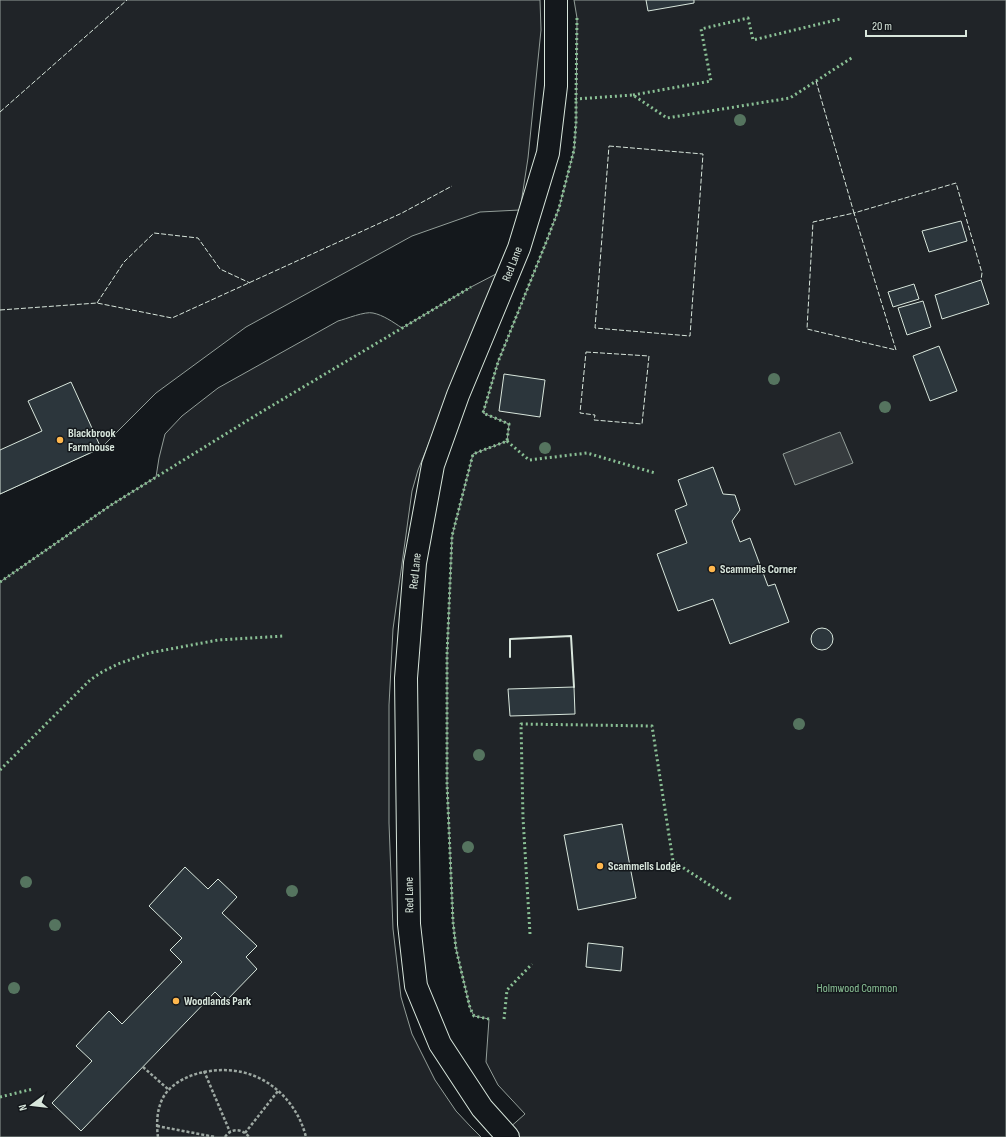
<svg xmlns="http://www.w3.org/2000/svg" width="1006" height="1137" font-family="'Sofia Sans Condensed',sans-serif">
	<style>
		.green { fill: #202428; stroke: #939e99 }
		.water { fill: #363b3e; stroke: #939e99 }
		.building { fill: #2c363c; stroke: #d8e6dc }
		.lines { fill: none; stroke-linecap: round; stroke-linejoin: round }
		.minor-casing { stroke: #d8e6dc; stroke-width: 24 }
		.path { stroke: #9da8a2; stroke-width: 2.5; stroke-dasharray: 3 2; stroke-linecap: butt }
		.minor { stroke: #14181c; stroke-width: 22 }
		.hedge { stroke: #8ac095; stroke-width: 3; stroke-dasharray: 2 3; stroke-linecap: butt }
		.fence { stroke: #d8e6dc; stroke-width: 1; stroke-dasharray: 5 2; stroke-linecap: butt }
		.wall { stroke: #d8e6dc; stroke-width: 2 }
		.tree { fill: #55745f }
		.poi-dot { fill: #ffb74d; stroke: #14181c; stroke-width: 1.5 }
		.labels { text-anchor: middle; stroke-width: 3; stroke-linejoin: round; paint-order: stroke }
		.street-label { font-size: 12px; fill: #d8e6dc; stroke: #14181c }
		.poi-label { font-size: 12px; font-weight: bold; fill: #d8e6dc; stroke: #14181c; text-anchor: start }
		.park-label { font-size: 12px; fill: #8ac095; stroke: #14181c }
	</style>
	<rect width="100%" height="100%" fill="#14181c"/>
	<g class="green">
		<path d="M 0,0 L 540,0 L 541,30 L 528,158 L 520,210 L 480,212 L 412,236 L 246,327 L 156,393 L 101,448 L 0,494 Z"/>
		<path d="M 574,0 L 1006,0 L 1006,1137 L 499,1137 L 525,1114 L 498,1085 L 486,1062 L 489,1019 L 474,1016 L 470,1008 L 456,949 L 453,922 L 447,784 L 447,655 L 452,536 L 473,454 L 507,441 L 509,424 L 483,413 L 498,362 L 547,240 L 559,208 L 574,150 L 576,122 L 577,18 Z"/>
		<path d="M 496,274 L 474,333 L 418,470 L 412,491 L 393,629 L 389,705 L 389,823 L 393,929 L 401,997 L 412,1034 L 435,1080 L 456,1111 L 471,1127 L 481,1137 L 0,1137 L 0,582 L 111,505 L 156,477 L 159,458 L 165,434 L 182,416 L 218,388 L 338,321 C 346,319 365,311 373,313 C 383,315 393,322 402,328 L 471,287 Z"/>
	</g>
	<path class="water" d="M 840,432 L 853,463 L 795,485 L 783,454 Z"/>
	<g class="building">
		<path d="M 646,0 L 694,0 L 694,3 L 648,11 Z"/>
		<path d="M 961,221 L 967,241 L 929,252 L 922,231 Z"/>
		<path d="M 981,280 L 989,304 L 942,319 L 935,295 Z"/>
		<path d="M 914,284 L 919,299 L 893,307 L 888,292 Z"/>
		<path d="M 923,301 L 931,327 L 907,335 L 898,308 Z"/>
		<path d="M 939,346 L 957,391 L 930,401 L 913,356 Z"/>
		<path d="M 504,374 L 545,380 L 540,417 L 499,411 Z"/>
		<path d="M 71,382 L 101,448 L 0,494 L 0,450 L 42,431 L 28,401 Z"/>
		<path d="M 713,467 L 723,494 L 735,495 L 740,510 L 732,521 L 740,542 L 750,538 L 768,586 L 775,584 L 789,622 L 730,644 L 713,599 L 678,611 L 657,554 L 687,543 L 675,510 L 687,505 L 678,480 Z"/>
		<circle cx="822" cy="639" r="11"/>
		<path d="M 574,687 L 575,714 L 510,716 L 508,689 Z"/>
		<path d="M 622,824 L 636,898 L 578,910 L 564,835 Z"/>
		<path d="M 185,867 L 208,889 L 218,879 L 237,897 L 222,913 L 257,946 L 246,957 L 257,969 L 225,1002 L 215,992 L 81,1131 L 52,1103 L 92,1061 L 76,1046 L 109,1011 L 122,1024 L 182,962 L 170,950 L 182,938 L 149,906 Z"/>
		<path d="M 588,943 L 623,947 L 621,971 L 586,967 Z"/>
	</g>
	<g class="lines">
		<defs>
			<path id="minor" d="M 508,1137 L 482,1108 L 440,1044 L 416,986 L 409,924 L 406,678 L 415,563 L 433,465 L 458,395 L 519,248 L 548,153 L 556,86 L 556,0"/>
		</defs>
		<use href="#minor" class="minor-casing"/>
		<g class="path">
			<path d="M 143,1067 L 169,1090"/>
			<path d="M 204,1071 L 230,1132"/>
			<path d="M 157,1126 L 215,1137"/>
			<path d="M 245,1133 L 278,1091"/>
			<path d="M 158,1137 C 156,1122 157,1105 166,1093 C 184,1070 226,1065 252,1075 C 279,1085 299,1109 306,1137"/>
			<path d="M 225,1137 C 231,1128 242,1128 249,1137"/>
		</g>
		<use href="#minor" class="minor"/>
		<g class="hedge">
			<path d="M 577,18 L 576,99 L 633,95 L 667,118 L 790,98 L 853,57"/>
			<path d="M 633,95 L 711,81 L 701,29 L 748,18 L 753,40 L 840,19"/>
			<path d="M 507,441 L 529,460 L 587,453 L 655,473"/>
			<path d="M 0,582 L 111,505 L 258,414 L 471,287"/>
			<path d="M 0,770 L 90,680 L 102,672 L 118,664 L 149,653 L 218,640 L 284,636"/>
			<path d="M 530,934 L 523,818 L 521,724 L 652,726 L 673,861 L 731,899"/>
			<path d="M 489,1019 L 474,1016 L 470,1008 L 456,949 L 453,922 L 447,784 L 447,655 L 452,536 L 473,454 L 507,441 L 509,424 L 483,413 L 498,362 L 547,240 L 559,208 L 574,150 L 576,122 L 576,99"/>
			<path d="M 504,1019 L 507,990 L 532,964"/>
			<path d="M 0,1097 L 33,1089"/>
		</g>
		<g class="fence">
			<path d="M 816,81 L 854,213 L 813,222 L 807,329 L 896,350"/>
			<path d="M 0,112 L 127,0"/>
			<path d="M 609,146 L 703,154 L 690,336 L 595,328 Z"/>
			<path d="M 97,303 L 124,262 L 154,233 L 198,238 L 220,269 L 250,283"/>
			<path d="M 0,310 L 97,303 L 172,318 L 402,213 L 452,186"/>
			<path d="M 896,350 L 854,213 L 956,183 L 982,273 L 981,280"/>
			<path d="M 586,352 L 649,356 L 642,424 L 594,420 L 595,415 L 580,413 Z"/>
		</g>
		<path class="wall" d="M 510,657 L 510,639 L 571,636 L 574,687"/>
	</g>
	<g class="tree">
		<circle cx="740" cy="120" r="6"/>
		<circle cx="774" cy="379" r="6"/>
		<circle cx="885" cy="407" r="6"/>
		<circle cx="545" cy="448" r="6"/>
		<circle cx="799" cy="724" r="6"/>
		<circle cx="479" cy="755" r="6"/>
		<circle cx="468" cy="847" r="6"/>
		<circle cx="26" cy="882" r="6"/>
		<circle cx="292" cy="891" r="6"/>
		<circle cx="55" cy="925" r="6"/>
		<circle cx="14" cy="988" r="6"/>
	</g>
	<g class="poi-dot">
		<circle cx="60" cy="440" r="4"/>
		<circle cx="712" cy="569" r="4"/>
		<circle cx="600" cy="866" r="4"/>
		<circle cx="176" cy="1001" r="4"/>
	</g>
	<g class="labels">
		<g class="street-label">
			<text transform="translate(512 264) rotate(-69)" y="4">Red Lane</text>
			<text transform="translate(415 571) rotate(-84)" y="4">Red Lane</text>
			<text transform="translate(409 895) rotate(-91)" y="4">Red Lane</text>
		</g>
		<g class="poi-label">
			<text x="68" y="437">Blackbrook<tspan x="68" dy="14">Farmhouse</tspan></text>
			<text x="720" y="573">Scammells Corner</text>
			<text x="608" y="870">Scammells Lodge</text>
			<text x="184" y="1005">Woodlands Park</text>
		</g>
		<g class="park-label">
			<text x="857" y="992">Holmwood Common</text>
		</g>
	</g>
	<g transform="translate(32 1105) rotate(255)" stroke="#14181c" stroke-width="3" paint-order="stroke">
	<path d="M0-3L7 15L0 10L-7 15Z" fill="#d8e6dc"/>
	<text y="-6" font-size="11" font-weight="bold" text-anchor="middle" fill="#d8e6dc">N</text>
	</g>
	<path d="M866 30v6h100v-6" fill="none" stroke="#d8e6dc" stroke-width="2"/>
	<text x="872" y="30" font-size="12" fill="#d8e6dc" stroke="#14181c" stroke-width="3" paint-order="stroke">20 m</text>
</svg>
